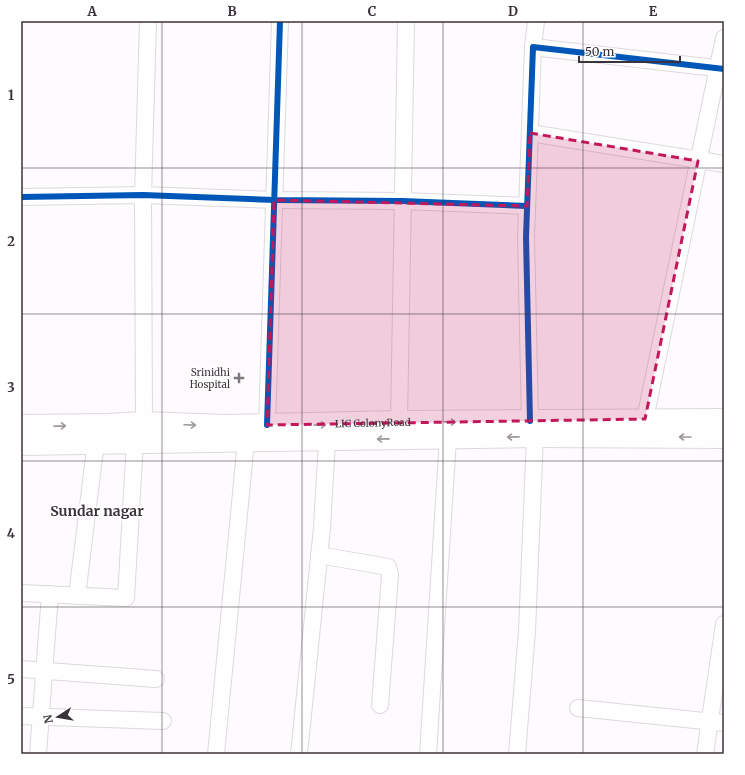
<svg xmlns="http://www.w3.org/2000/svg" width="745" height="775" font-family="Merriweather,serif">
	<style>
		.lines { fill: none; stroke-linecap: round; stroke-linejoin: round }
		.minor-casing { stroke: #ddd8dd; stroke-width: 18 }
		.secondary-casing { stroke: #ddd8dd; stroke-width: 24 }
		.minor { stroke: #fffeff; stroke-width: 16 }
		.secondary { stroke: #fffeff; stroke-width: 22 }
		.cycleway-casing { stroke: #fff; stroke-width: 8 }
		.cycleway { stroke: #0057b8; stroke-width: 6 }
		.oneway { stroke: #9d989d }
		.marked { fill: #c2185b; fill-opacity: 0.2; stroke: #c2185b; stroke-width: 3; stroke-dasharray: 8 5; stroke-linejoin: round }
		.grid { fill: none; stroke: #3b333b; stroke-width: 1; stroke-opacity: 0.55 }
		.poi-dot { fill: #7f797f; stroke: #fff; stroke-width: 1.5 }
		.labels { text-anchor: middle; stroke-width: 4; stroke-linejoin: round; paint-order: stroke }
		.poi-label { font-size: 10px; fill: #3b333b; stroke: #fff; text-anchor: end }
		.street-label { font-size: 10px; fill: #3b333b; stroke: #fff }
		.district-label { font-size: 14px; font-weight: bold; fill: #3b333b; stroke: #fff }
		.neatline { fill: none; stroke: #3b333b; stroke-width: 1.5 }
		.grid-label { font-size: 13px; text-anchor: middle; font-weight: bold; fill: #3b333b }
	</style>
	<rect width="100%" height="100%" fill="#fdfbfd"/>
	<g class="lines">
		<defs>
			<g id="minor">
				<path d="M 533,47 L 536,21"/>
				<path d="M 530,133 L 724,164"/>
				<path d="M 21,197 L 143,195 L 274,200 L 402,201 L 527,206"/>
				<path d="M 645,419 L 724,38"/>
				<path d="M 530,421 L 526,237 L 533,47 L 724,69"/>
				<path d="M 399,422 L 406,21"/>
				<path d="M 144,423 L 143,195 L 148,21"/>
				<path d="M 267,425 L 280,21"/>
				<path d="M 319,555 L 388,567 L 390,575 L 380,705"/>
				<path d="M 21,593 L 126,598 L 135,441"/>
				<path d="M 77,596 L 96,441"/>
				<path d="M 21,669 L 156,679"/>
				<path d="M 578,708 L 724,723"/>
				<path d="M 21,716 L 163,721"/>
				<path d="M 38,754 L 50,594"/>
				<path d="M 216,754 L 246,441"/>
				<path d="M 299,754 L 322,528 L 327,441"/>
				<path d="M 428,754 L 448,439"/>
				<path d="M 517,754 L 527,631 L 535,436"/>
				<path d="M 705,754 L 724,624"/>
			</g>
			<g id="secondary">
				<path id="s1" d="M 21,426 L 107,425 L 144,423 L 227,426 L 399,422 L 724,420"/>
				<path d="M 21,444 L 535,436 L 724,437"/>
			</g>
		</defs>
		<use href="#minor" class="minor-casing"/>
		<use href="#secondary" class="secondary-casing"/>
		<use href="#minor" class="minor"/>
		<use href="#secondary" class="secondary"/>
		<defs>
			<g id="cycleway">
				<path d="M 21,197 L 143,195 L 274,200 L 402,201 L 527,206"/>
				<path d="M 530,421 L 526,237 L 533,47 L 724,69"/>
				<path d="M 267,425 L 280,21"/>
			</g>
		</defs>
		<use href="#cycleway" class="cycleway-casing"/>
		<use href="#cycleway" class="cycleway"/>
	</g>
	<defs><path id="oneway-shaft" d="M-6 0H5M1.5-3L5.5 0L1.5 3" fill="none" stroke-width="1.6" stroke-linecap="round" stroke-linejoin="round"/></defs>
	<g class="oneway">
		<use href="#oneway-shaft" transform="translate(450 422) rotate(1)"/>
		<use href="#oneway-shaft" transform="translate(190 425) rotate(2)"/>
		<use href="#oneway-shaft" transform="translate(320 425) rotate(-1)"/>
		<use href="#oneway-shaft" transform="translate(60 426) rotate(-1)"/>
		<use href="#oneway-shaft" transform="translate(513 437) rotate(179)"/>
		<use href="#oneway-shaft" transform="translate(685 437) rotate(-180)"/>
		<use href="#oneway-shaft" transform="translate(383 439) rotate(179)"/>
	</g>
	<path class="marked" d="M 530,133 L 698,161 L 645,419 L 267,425 L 274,200 L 527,206 Z"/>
	<path class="grid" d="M 162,21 L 162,754M 302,21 L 302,754M 443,21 L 443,754M 583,21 L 583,754M 21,168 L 724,168M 21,314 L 724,314M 21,461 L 724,461M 21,607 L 724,607"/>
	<path class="poi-dot" d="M237 372h4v4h4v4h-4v4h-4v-4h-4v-4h4z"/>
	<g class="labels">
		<g class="poi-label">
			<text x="230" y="376">Srinidhi<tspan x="230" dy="12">Hospital</tspan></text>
		</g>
		<g class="street-label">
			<text dy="4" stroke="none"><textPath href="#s1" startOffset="352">LIC ColonyRoad</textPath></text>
		</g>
		<g class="district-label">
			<text x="97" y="516">Sundar nagar</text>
		</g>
	</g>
	<rect width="745" height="775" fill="none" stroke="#ffffff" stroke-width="44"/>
	<g transform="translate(58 717) rotate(258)" stroke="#ffffff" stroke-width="3" paint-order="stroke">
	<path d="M0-3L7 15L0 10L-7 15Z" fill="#3b333b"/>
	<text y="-6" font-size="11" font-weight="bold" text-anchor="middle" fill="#3b333b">N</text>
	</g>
	<path d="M579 56v6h101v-6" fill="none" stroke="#3b333b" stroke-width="2"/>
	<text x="585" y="56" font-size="12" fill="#3b333b" stroke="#ffffff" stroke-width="3" paint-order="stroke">50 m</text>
	<rect x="22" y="22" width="701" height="731" class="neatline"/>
	<g class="grid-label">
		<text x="92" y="16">A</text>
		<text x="232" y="16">B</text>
		<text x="372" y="16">C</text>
		<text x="513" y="16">D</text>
		<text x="653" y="16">E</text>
		<text x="11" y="100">1</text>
		<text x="11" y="246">2</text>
		<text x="11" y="392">3</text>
		<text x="11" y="538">4</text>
		<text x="11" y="684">5</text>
	</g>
</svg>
